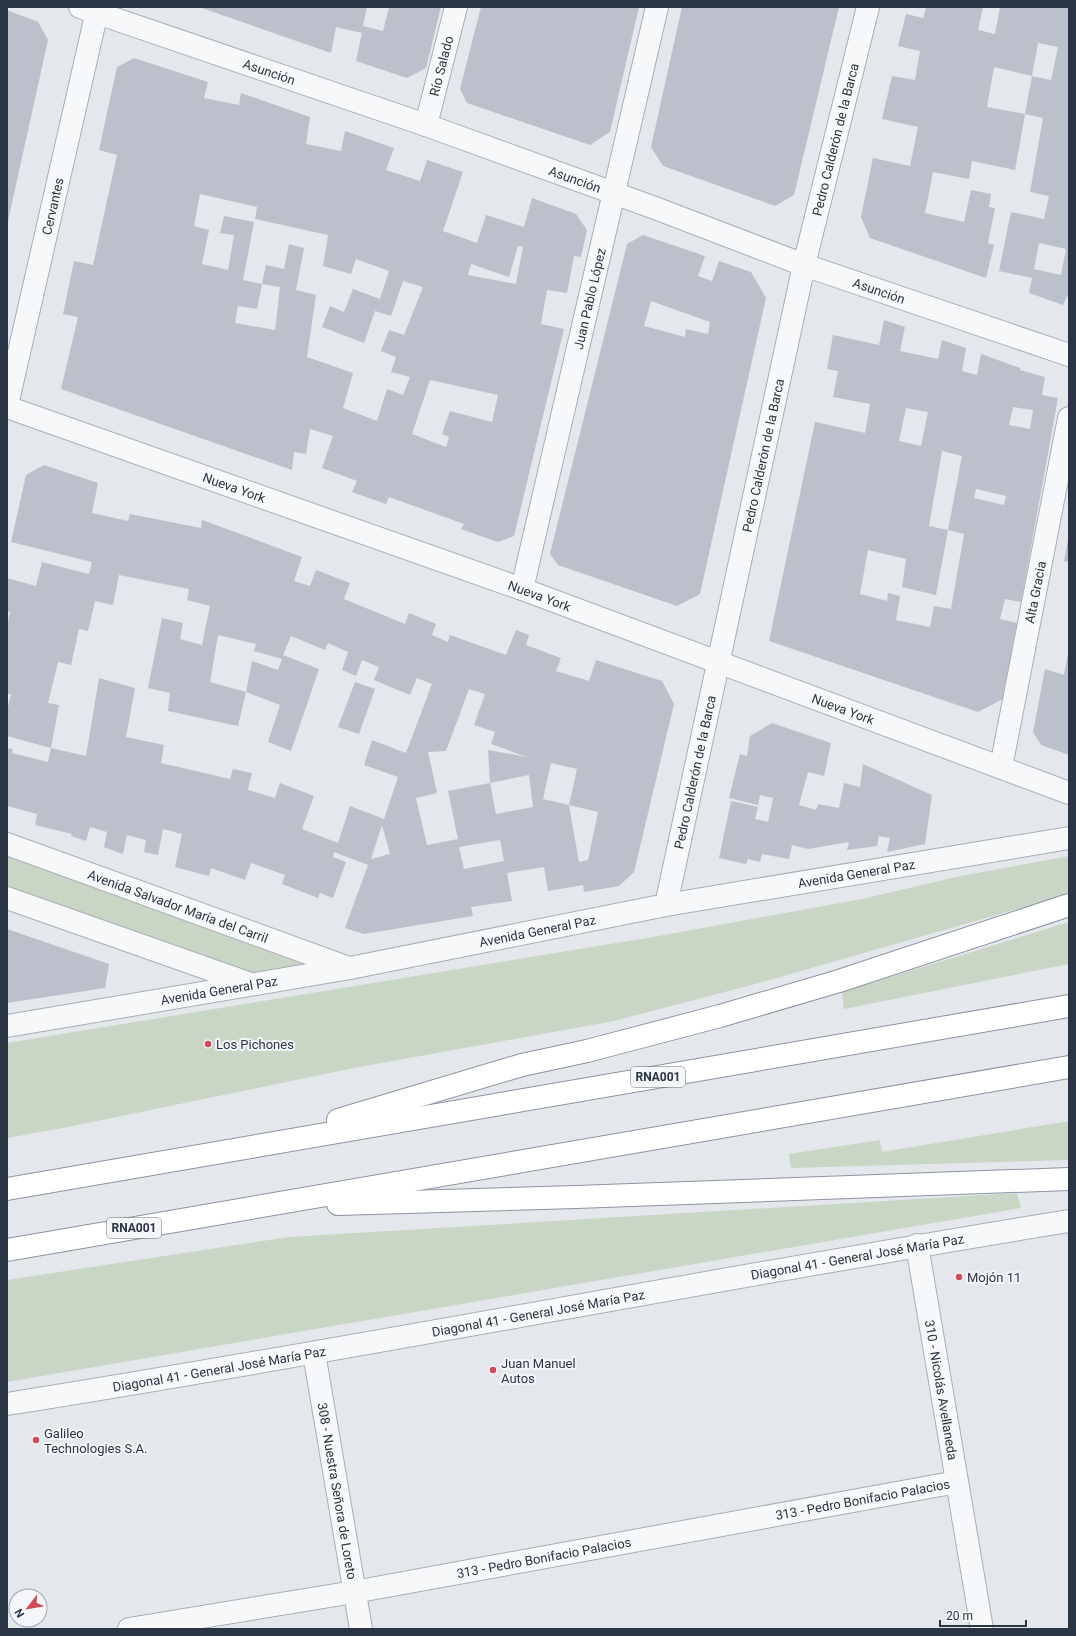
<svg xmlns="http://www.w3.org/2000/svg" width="1076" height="1636" font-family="Roboto,sans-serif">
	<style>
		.green { fill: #c9d6c5 }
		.building { fill: #bbc0ca; fill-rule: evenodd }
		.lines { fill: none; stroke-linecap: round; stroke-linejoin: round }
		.minor-casing { stroke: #a9aeb7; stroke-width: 24 }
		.highway-casing { stroke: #8b94a3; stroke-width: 24 }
		.minor { stroke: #f7f8fa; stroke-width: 22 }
		.highway { stroke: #fff; stroke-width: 22 }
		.poi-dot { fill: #d1495b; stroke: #f4f6f9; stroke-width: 1.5 }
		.labels { text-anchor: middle; stroke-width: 4; stroke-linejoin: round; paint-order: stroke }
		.shield { fill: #f4f6f9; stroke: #676e7b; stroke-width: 1 }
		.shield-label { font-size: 12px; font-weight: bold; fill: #2b3445 }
		.street-label { font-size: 13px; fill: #2b3445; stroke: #f4f6f9 }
		.poi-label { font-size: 13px; fill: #2b3445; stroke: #f4f6f9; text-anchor: start }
	</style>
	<rect width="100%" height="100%" fill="#e4e7ec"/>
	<g class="green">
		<path d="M 7,844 L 350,968 L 253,985 L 7,898 Z"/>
		<path d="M 1069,856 L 1069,894 L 759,983 L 614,1021 L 354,1068 L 68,1127 L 7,1138 L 7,1043 L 659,936 L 862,899 L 956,877 Z"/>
		<path d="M 1069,922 L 1069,964 L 844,1009 L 842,992 Z"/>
		<path d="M 1069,1121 L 1069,1160 L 791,1168 L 789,1154 L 880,1140 L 882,1152 Z"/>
		<path d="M 1017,1193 L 1021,1208 L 7,1382 L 7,1280 L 289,1237 Z"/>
	</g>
	<g class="building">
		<path d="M 199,7 L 367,7 L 363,26 L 383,31 L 389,7 L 441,7 L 426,68 L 407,78 L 356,61 L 362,33 L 336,27 L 331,53 Z"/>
		<path d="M 481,7 L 639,7 L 610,132 L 590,145 L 467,103 L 460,89 Z"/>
		<path d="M 682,7 L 839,7 L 794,195 L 775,206 L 663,166 L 651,147 Z"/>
		<path d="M 926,7 L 983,7 L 978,30 L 995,34 L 1000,7 L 1069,7 L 1069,296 L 1067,296 L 1063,305 L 1029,293 L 1032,278 L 999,271 L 1011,212 L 1044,219 L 1049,196 L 1030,192 L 1043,118 L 1025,114 L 1032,76 L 1051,80 L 1058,47 L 1038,43 L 1032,76 L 994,67 L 987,107 L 1025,114 L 1015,170 L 972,161 L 969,179 L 933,172 L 925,213 L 964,222 L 971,190 L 991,194 L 989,207 L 995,208 L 988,243 L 994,245 L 986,278 L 870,238 L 861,217 L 873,158 L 910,166 L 918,127 L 882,119 L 892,76 L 915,80 L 920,51 L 898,46 L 906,14 L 923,18 ZM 1039,243 L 1066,249 L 1061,275 L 1034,269 Z"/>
		<path d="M 7,10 L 38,22 L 48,40 L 8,221 Z"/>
		<path d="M 134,58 L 208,82 L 204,98 L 239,105 L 241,93 L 310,117 L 306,144 L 341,151 L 345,131 L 394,148 L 386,170 L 420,181 L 427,160 L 463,172 L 443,231 L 477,243 L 486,215 L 524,227 L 532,198 L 576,214 L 587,230 L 581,257 L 574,256 L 567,293 L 547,290 L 541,324 L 564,329 L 514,536 L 498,542 L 461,529 L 464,524 L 389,497 L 386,504 L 352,492 L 357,481 L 322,468 L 333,436 L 310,429 L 306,454 L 294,452 L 292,470 L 61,389 L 78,317 L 63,314 L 74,261 L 93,265 L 117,155 L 99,150 L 117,67 ZM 200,194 L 257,207 L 255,219 L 328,235 L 323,266 L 351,274 L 356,259 L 389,271 L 380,299 L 353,289 L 344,312 L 330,306 L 322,327 L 364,343 L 375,311 L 391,316 L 403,281 L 423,287 L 404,335 L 389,330 L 381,351 L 396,357 L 391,372 L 410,377 L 403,395 L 387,389 L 377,421 L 343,408 L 353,373 L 307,357 L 316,295 L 296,290 L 304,248 L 289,244 L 284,269 L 266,265 L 262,284 L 280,287 L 275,330 L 235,323 L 238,306 L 257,309 L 262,284 L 243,280 L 254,222 L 224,216 L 220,233 L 234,235 L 228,270 L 202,264 L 209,230 L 194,226 ZM 518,246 L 523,247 L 516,284 L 468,275 L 471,264 L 509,277 ZM 430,380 L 498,395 L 492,422 L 450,411 L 442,434 L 449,437 L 446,447 L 412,434 Z"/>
		<path d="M 643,235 L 705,256 L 698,276 L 712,281 L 719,261 L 751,272 L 766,298 L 700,594 L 677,606 L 558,565 L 550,554 L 627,244 ZM 651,301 L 710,322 L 708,334 L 686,329 L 685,337 L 644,326 Z"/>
		<path d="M 884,320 L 905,327 L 900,351 L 938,359 L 942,340 L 966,348 L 962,371 L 977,375 L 981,354 L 1020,368 L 1020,370 L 1045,377 L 1042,395 L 1058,398 L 1021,602 L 1005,599 L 1000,619 L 1017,623 L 1003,699 L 978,712 L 769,641 L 815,422 L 865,433 L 870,404 L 833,397 L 838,371 L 827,369 L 833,335 L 879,345 ZM 1013,407 L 1033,410 L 1030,429 L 1009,425 ZM 906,408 L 928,412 L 921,446 L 899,441 ZM 942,451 L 962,456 L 948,530 L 929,526 ZM 976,489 L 1006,496 L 1004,505 L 974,498 ZM 948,530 L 964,534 L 951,609 L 934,606 L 930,627 L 896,620 L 900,596 L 888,593 L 887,601 L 860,594 L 868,550 L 906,559 L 902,587 L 936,595 Z"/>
		<path d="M 44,465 L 98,483 L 92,513 L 128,521 L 130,514 L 201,528 L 202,520 L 238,533 L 302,557 L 294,581 L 310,586 L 316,570 L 350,583 L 344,599 L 405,624 L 409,613 L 436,624 L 432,635 L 448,642 L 450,635 L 506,655 L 516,630 L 529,635 L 526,645 L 561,658 L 556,671 L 589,681 L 596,660 L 662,681 L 674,704 L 634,872 L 619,886 L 584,892 L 583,885 L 548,891 L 544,867 L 507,873 L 512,901 L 471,907 L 473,916 L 364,934 L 345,928 L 368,865 L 334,852 L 333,857 L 346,862 L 333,898 L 320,893 L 318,898 L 282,884 L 285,875 L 251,863 L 245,880 L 211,868 L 209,876 L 175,867 L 182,834 L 163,829 L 158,855 L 144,852 L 146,840 L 127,835 L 123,854 L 104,847 L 107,832 L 90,827 L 86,841 L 71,836 L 72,834 L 35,825 L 37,814 L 7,806 L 7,748 L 13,749 L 12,753 L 48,762 L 51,748 L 86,756 L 99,678 L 135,688 L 126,737 L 164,745 L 161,763 L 230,779 L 233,769 L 252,773 L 248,790 L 275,798 L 280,783 L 314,796 L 302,829 L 338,843 L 350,806 L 384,819 L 398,777 L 364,765 L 372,740 L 406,753 L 432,684 L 417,678 L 410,695 L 374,680 L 379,667 L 362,660 L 356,676 L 342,670 L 348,652 L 328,643 L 325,650 L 291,636 L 283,655 L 319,669 L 291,751 L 268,742 L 280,705 L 246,692 L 252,661 L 278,670 L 282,659 L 254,651 L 256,644 L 218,635 L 210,682 L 246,692 L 238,726 L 168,711 L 170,693 L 148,688 L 162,618 L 183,623 L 180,639 L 202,645 L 210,606 L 187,600 L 189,589 L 119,575 L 113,605 L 95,601 L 88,631 L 79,629 L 71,665 L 58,662 L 48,703 L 59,705 L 51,748 L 7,736 L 7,711 L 11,694 L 7,694 L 7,626 L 10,612 L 7,611 L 7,578 L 36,586 L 42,562 L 89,574 L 92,562 L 11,542 L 26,475 ZM 469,689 L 485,694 L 474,725 L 495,732 L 491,744 L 527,757 L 488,750 L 490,783 L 529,775 L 533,807 L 496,814 L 490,783 L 448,791 L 458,839 L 427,845 L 416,798 L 437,793 L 428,752 L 446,751 ZM 551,763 L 577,769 L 569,805 L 598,812 L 588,860 L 579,862 L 569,805 L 543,799 ZM 382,825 L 390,854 L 371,859 ZM 500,840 L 504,861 L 464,869 L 459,847 Z"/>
		<path d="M 1068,539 L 1069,539 L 1069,562 L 1064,561 Z"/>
		<path d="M 1068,654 L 1069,654 L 1069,755 L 1041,745 L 1033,732 L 1045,669 L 1064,675 Z"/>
		<path d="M 355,682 L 375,689 L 359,734 L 338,727 Z"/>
		<path d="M 772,723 L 831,743 L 824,776 L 808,772 L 799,805 L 816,810 L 818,804 L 839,808 L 844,783 L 860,787 L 863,764 L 932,795 L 925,844 L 887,852 L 890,838 L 879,836 L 877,846 L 847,850 L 849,842 L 808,849 L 792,845 L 789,859 L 762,854 L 760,862 L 748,859 L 746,864 L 719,858 L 731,801 L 758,807 L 755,819 L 768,822 L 773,798 L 760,795 L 758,805 L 729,798 L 740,754 L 747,756 L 750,736 Z"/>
		<path d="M 7,929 L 109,964 L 105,988 L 7,1003 Z"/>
	</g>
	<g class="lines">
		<defs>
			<g id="minor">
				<path id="s1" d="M 80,7 L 426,125 L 655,208 L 804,265 L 1069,355"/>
				<path id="s2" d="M 426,125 L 456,7"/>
				<path id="s3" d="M 7,405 L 98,7"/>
				<path id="s4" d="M 7,407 L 522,589 L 1069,793"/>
				<path id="s5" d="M 522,589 L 657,7"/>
				<path id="s6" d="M 1001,767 L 1069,418"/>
				<path id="s7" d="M 7,844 L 349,968"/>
				<path d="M 7,898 L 251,984"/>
				<path id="s8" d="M 666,905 L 804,265 L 868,7"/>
				<path id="s9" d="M 7,1026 L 350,968 L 666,905 L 1069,838"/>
				<path id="s10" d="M 917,1245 L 982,1629"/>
				<path id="s11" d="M 314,1353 L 361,1629"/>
				<path id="s12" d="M 7,1404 C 362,1348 714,1278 1069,1221"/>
				<path id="s13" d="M 129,1629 L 354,1592 L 957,1482"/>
			</g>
			<g id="highway">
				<path d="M 338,1120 L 522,1065 L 587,1051 L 720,1016 L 839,981 L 1069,905"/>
				<path d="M 7,1189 L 1069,1006"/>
				<path d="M 338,1204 L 576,1197 L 1069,1179"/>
				<path d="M 7,1250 L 1069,1067"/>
			</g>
		</defs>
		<use href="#minor" class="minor-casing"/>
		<use href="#highway" class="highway-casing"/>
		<use href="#minor" class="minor"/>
		<use href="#highway" class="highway"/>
	</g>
	<g class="poi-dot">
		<circle cx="208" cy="1044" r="4"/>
		<circle cx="959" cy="1277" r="4"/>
		<circle cx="493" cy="1370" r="4"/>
		<circle cx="36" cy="1440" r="4"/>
	</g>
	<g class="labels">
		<g class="shield">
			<rect x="631" y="1067" width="54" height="20" rx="3"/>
			<rect x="107" y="1218" width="54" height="20" rx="3"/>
		</g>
		<g class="shield-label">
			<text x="658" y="1081">RNA001</text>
			<text x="134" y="1232">RNA001</text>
		</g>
		<g class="street-label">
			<text dy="5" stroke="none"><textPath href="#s2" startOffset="61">Río Salado</textPath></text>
			<text dy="5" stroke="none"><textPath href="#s1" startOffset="200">Asunción</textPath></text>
			<text dy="5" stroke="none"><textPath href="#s8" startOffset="784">Pedro Calderón de la Barca</textPath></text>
			<text dy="5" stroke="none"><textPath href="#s1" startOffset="524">Asunción</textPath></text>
			<text dy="5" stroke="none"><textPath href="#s3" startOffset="204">Cervantes</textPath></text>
			<text dy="5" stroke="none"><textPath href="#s1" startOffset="848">Asunción</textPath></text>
			<text dy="5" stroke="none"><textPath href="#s5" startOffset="298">Juan Pablo López</textPath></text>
			<text dy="5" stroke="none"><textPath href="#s8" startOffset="460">Pedro Calderón de la Barca</textPath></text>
			<text dy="5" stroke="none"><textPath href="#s4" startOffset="241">Nueva York</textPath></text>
			<text dy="5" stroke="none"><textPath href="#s6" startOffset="178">Alta Gracia</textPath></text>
			<text dy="5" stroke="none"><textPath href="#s4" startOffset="565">Nueva York</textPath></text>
			<text dy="5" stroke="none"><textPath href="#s4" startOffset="889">Nueva York</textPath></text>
			<text dy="5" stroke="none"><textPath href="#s8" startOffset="136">Pedro Calderón de la Barca</textPath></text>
			<text dy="5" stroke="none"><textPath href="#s9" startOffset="863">Avenida General Paz</textPath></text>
			<text dy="5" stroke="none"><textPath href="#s7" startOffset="182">Avenida Salvador María del Carril</textPath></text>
			<text dy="5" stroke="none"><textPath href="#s9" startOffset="539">Avenida General Paz</textPath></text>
			<text dy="5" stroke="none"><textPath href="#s9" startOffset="215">Avenida General Paz</textPath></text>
			<text dy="5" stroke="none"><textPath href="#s12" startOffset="863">Diagonal 41 - General José María Paz</textPath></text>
			<text dy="5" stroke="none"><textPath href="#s12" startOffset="539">Diagonal 41 - General José María Paz</textPath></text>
			<text dy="5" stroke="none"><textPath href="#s12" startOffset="215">Diagonal 41 - General José María Paz</textPath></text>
			<text dy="5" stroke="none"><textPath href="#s10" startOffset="147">310 - Nicolás Avellaneda</textPath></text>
			<text dy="5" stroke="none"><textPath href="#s11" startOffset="140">308 - Nuestra Señora de Loreto</textPath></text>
			<text dy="5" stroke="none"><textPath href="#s13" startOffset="745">313 - Pedro Bonifacio Palacios</textPath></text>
			<text dy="5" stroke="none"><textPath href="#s13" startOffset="421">313 - Pedro Bonifacio Palacios</textPath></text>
		</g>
		<g class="poi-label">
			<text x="216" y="1049">Los Pichones</text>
			<text x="967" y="1282">Mojón 11</text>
			<text x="501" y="1368">Juan Manuel<tspan x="501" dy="15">Autos</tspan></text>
			<text x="44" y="1438">Galileo<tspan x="44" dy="15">Technologies S.A.</tspan></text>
		</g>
	</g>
	<rect width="1076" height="1636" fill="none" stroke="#2b3445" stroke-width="16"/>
	<g transform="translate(28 1608) rotate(239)"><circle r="19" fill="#f4f6f9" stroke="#a4a8b1"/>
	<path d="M0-3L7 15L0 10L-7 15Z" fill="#d1495b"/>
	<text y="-6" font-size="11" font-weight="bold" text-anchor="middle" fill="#2b3445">N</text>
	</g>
	<path d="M940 1620v6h86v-6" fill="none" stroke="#2b3445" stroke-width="2"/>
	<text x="946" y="1620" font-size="12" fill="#2b3445" stroke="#f4f6f9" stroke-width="3" paint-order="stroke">20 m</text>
</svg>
